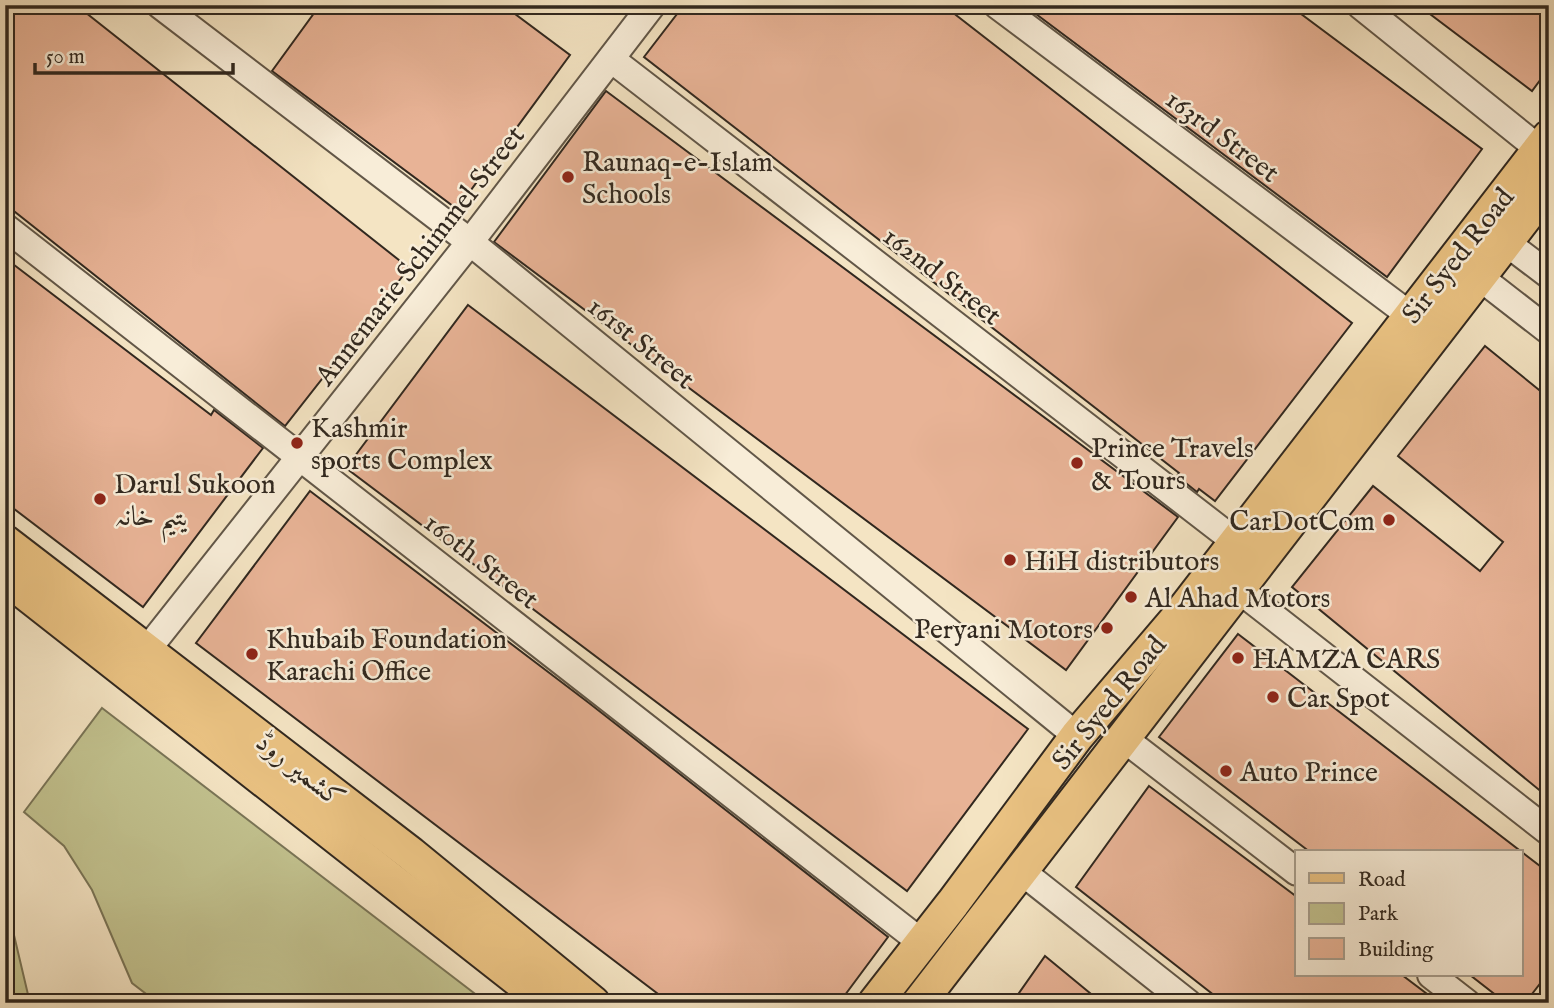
<svg xmlns="http://www.w3.org/2000/svg" width="1554" height="1008" font-family="'IM FELL English',Amiri,serif">
	<style>
		.green { fill: #c2c28f; stroke: #7a7557; stroke-width: 2 }
		.building { fill: #e8b396; stroke: #31281f; stroke-width: 2 }
		.lines { fill: none; stroke-linecap: round; stroke-linejoin: round }
		.minor-casing { stroke: #625748; stroke-width: 30 }
		.major-casing { stroke: #31281f; stroke-width: 37 }
		.minor { stroke: #f8edd8; stroke-width: 26 }
		.major { stroke: #eac282; stroke-width: 33 }
		.poi-dot { fill: #8f2418; stroke: #f8edd8; stroke-width: 2.5 }
		.labels { text-anchor: middle; stroke-width: 5; stroke-linejoin: round; paint-order: stroke }
		.street-label { font-size: 28px; fill: #31281f; stroke: #f8edd8 }
		.poi-label { font-size: 28px; fill: #31281f; stroke: #f8edd8; text-anchor: start }
	</style>
	<rect width="100%" height="100%" fill="#f4e4c3"/>
	<filter id="stains"><feTurbulence type="fractalNoise" baseFrequency=".00286" numOctaves="4"/><feColorMatrix values="0 0 0 0 .2 0 0 0 0 .09 0 0 0 0 .02 0 0 0 .5 -.17"/></filter>
	<radialGradient id="worn" r=".72"><stop offset=".6" stop-color="#630" stop-opacity="0"/><stop offset="1" stop-color="#630" stop-opacity=".3"/></radialGradient>
	<g class="green">
		<path d="M 102,708 L 487,1003 L 158,1003 L 132,983 L 92,890 L 64,846 L 24,812 Z"/>
		<path d="M 5,897 L 30,1003 L 5,1003 Z"/>
	</g>
	<g class="building">
		<path d="M 5,5 L 76,5 L 409,268 L 285,426 L 5,204 Z"/>
		<path d="M 320,5 L 503,5 L 570,55 L 457,209 L 272,71 Z"/>
		<path d="M 684,5 L 943,5 L 1352,323 L 1215,501 L 1199,489 L 1197,492 L 1177,476 L 1179,473 L 644,57 Z"/>
		<path d="M 1024,5 L 1289,5 L 1482,149 L 1387,277 Z"/>
		<path d="M 1418,5 L 1549,5 L 1549,68 L 1532,91 Z"/>
		<path d="M 606,91 L 1178,517 L 1066,670 L 494,242 Z"/>
		<path d="M 5,258 L 211,415 L 214,410 L 263,448 L 143,607 L 5,502 Z"/>
		<path d="M 468,305 L 1028,729 L 907,891 L 346,468 Z"/>
		<path d="M 1485,346 L 1549,398 L 1549,798 L 1292,587 L 1373,486 L 1480,571 L 1503,542 L 1398,456 Z"/>
		<path d="M 310,491 L 589,703 L 888,937 L 839,1003 L 670,1003 L 196,643 Z"/>
		<path d="M 1238,634 L 1549,873 L 1549,972 L 1525,1003 L 1506,1003 L 1470,975 L 1521,975 L 1521,852 L 1310,852 L 1159,737 Z"/>
		<path d="M 1149,786 L 1297,897 L 1297,975 L 1402,975 L 1439,1003 L 1224,1003 L 1076,887 Z"/>
		<path d="M 1045,956 L 1102,1003 L 1012,1003 Z"/>
	</g>
	<g class="lines">
		<defs>
			<g id="minor">
				<path d="M 160,5 L 470,242 L 1077,736"/>
				<path d="M 997,5 L 1411,316"/>
				<path d="M 1360,5 L 1539,149"/>
				<path d="M 611,59 L 1236,542"/>
				<path d="M 5,227 L 921,942"/>
				<path d="M 1491,231 L 1549,275"/>
				<path d="M 1464,265 L 1549,331"/>
				<path d="M 1238,589 L 1549,832"/>
				<path d="M 135,665 L 470,242 L 652,5"/>
				<path d="M 1123,738 L 1297,872"/>
				<path d="M 1021,871 L 1188,1003"/>
				<path d="M 1431,975 L 1467,1003"/>
			</g>
			<g id="major">
				<path d="M 5,542 L 411,854 L 593,1003"/>
				<path d="M 5,577 L 548,1003"/>
				<path d="M 875,1003 L 953,903 L 1077,736 L 1175,621 L 1549,137"/>
				<path d="M 919,1003 L 1549,186"/>
			</g>
		</defs>
		<use href="#minor" class="minor-casing"/>
		<use href="#major" class="major-casing"/>
		<use href="#minor" class="minor"/>
		<use href="#major" class="major"/>
	</g>
	<g class="poi-dot">
		<circle cx="568" cy="177" r="7"/>
		<circle cx="297" cy="443" r="7"/>
		<circle cx="1077" cy="463" r="7"/>
		<circle cx="100" cy="499" r="7"/>
		<circle cx="1389" cy="520" r="7"/>
		<circle cx="1010" cy="560" r="7"/>
		<circle cx="1131" cy="597" r="7"/>
		<circle cx="1107" cy="628" r="7"/>
		<circle cx="252" cy="654" r="7"/>
		<circle cx="1238" cy="658" r="7"/>
		<circle cx="1273" cy="697" r="7"/>
		<circle cx="1226" cy="771" r="7"/>
	</g>
	<g class="labels">
		<g class="street-label">
			<text transform="translate(1223 135) rotate(37)" y="10">163rd Street</text>
			<text transform="translate(419 255) rotate(-52)" y="10">Annemarie Schimmel Street</text>
			<text transform="translate(1457 255) rotate(-52)" y="10">Sir Syed Road</text>
			<text transform="translate(943 275) rotate(38)" y="10">162nd Street</text>
			<text transform="translate(642 342) rotate(39)" y="10">161st Street</text>
			<text transform="translate(482 560) rotate(38)" y="10">160th Street</text>
			<text transform="translate(1108 702) rotate(-51)" y="10">Sir Syed Road</text>
			<text transform="translate(301 769) rotate(38)" y="10">کشمیر روڈ</text>
		</g>
		<g class="poi-label">
			<text x="582" y="171">Raunaq-e-Islam<tspan x="582" dy="32">Schools</tspan></text>
			<text x="311" y="437">Kashmir<tspan x="311" dy="32">sports Complex</tspan></text>
			<text x="1091" y="457">Prince Travels<tspan x="1091" dy="32">&amp; Tours</tspan></text>
			<text x="114" y="493">Darul Sukoon<tspan x="114" dy="32">یتیم خانہ</tspan></text>
			<text x="1375" y="530" text-anchor="end">CarDotCom</text>
			<text x="1024" y="570">HiH distributors</text>
			<text x="1145" y="607">Al Ahad Motors</text>
			<text x="1093" y="638" text-anchor="end">Peryani Motors</text>
			<text x="266" y="648">Khubaib Foundation<tspan x="266" dy="32">Karachi Office</tspan></text>
			<text x="1252" y="668">HAMZA CARS</text>
			<text x="1287" y="707">Car Spot</text>
			<text x="1240" y="781">Auto Prince</text>
		</g>
	</g>
	<rect width="1554" height="1008" fill="none" stroke="#f4e4c3" stroke-width="28"/>
	<rect x="7" y="7" width="1540" height="994" fill="none" stroke="#31281f" stroke-width="3.5"/>
	<rect x="14" y="14" width="1526" height="980" fill="none" stroke="#31281f" stroke-width="2"/>
	<rect x="1295" y="850" width="228" height="126" fill="#f8edd8" stroke="#a89e8e" stroke-width="2"/>
	<rect x="1309" y="873" width="35" height="10" fill="#eac282" stroke="#a89e8e" stroke-width="2"/>
	<text x="1358" y="886" font-size="21" fill="#31281f">Road</text>
	<rect x="1309" y="903" width="35" height="21" fill="#c2c28f" stroke="#a89e8e" stroke-width="2"/>
	<text x="1358" y="920" font-size="21" fill="#31281f">Park</text>
	<rect x="1309" y="938" width="35" height="21" fill="#e8b396" stroke="#a89e8e" stroke-width="2"/>
	<text x="1358" y="956" font-size="21" fill="#31281f">Building</text>
	<path d="M35 63v10h198v-10" fill="none" stroke="#31281f" stroke-width="3.5"/>
	<text x="46" y="63" font-size="21" fill="#31281f" stroke="#f8edd8" stroke-width="5" paint-order="stroke">50 m</text>
	<rect width="100%" height="100%" filter="url(#stains)"/>
	<rect width="100%" height="100%" fill="url(#worn)"/>
</svg>
